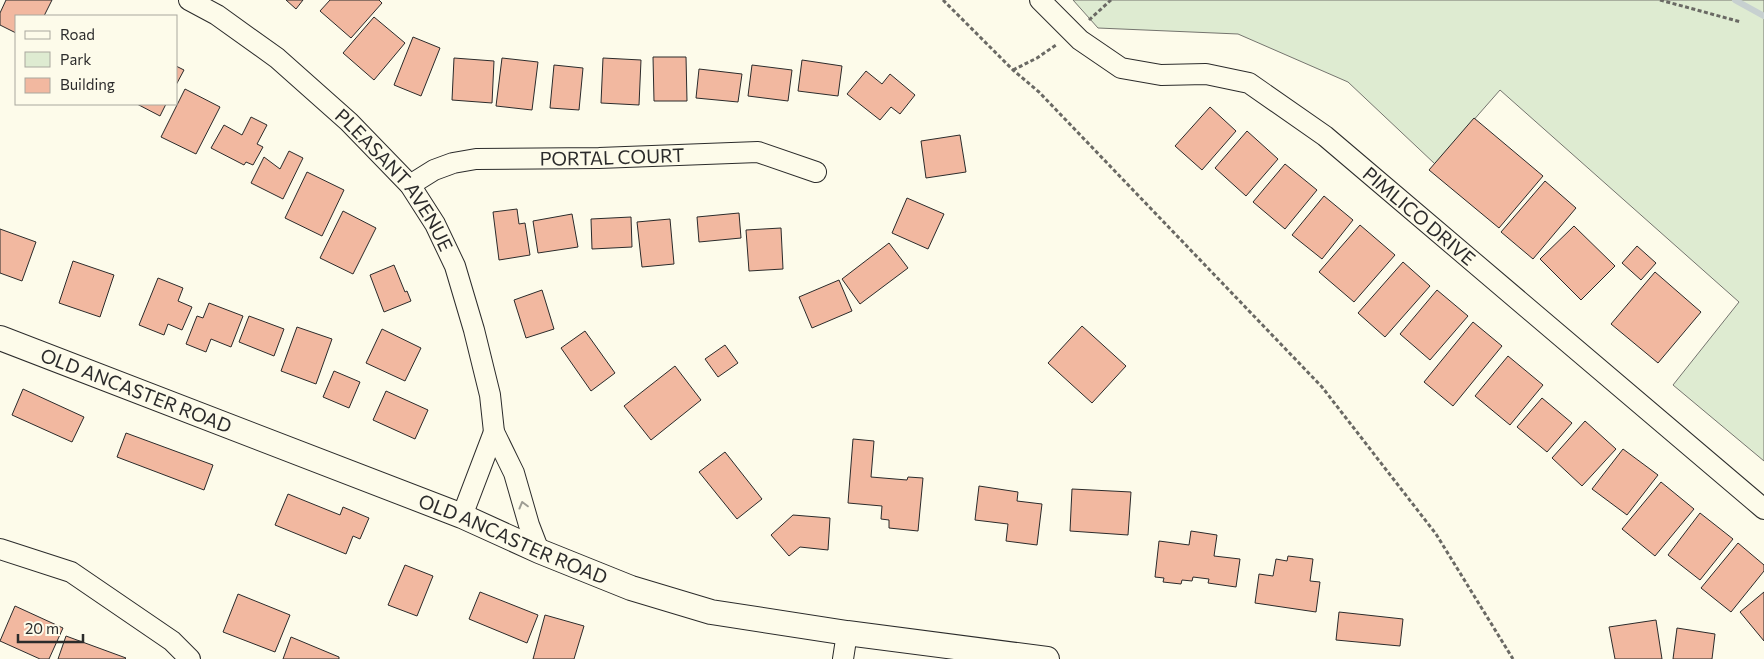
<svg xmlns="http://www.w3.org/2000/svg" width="1764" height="659" font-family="Commissioner,sans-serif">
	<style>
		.green { fill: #deebd1; stroke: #74746e }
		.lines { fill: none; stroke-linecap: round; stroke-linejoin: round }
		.stream { stroke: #c7d0d0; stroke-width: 6 }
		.building { fill: #f2b8a0; stroke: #2b2b2b }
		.minor-casing { stroke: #2b2b2b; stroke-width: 22 }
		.tertiary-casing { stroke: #2b2b2b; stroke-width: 26 }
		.path { stroke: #6a6964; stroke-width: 3; stroke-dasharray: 4 2.5; stroke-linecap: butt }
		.minor { stroke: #fdfbea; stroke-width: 20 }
		.tertiary { stroke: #fdfbea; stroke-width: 24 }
		.oneway { stroke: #9e9d94 }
		.labels { text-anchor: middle; stroke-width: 4; stroke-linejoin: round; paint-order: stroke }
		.street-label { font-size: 19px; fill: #2b2b2b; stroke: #fdfbea }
	</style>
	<rect width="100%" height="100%" fill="#fdfbea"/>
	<path class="green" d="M 1073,0 L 1764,0 L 1764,461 L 1673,385 L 1739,302 L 1500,90 L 1435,164 L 1348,82 L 1238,34 L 1098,28 Z"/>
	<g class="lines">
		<path class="stream" d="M 1735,0 L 1764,16"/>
	</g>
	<g class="building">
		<path d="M 6,0 L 52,0 L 44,16 L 16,16 L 16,33 L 0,25 L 0,13 Z"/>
		<path d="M 286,0 L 303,0 L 296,9 Z"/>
		<path d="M 330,0 L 379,0 L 382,3 L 351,38 L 320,11 Z"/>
		<path d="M 374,17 L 405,43 L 374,80 L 343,53 Z"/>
		<path d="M 413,37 L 440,48 L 421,96 L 394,85 Z"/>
		<path d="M 653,57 L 686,57 L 687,101 L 654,101 Z"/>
		<path d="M 454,58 L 494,61 L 492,103 L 452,100 Z"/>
		<path d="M 502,58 L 538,62 L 532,110 L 496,106 Z"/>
		<path d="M 603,58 L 641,60 L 639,105 L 601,103 Z"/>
		<path d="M 802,60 L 842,66 L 838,96 L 798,91 Z"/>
		<path d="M 554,65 L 583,68 L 579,110 L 550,108 Z"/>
		<path d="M 752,65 L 792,70 L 788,101 L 748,96 Z"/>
		<path d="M 176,66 L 184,70 L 176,85 Z"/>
		<path d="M 699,69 L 742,74 L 738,102 L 696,98 Z"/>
		<path d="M 866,71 L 882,84 L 890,74 L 915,95 L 900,114 L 891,107 L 880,120 L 847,94 Z"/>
		<path d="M 185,89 L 220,107 L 196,154 L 161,137 Z"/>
		<path d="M 137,104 L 166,104 L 160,116 Z"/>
		<path d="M 1210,107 L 1236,131 L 1202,170 L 1175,146 Z"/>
		<path d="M 251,117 L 267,125 L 257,144 L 263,147 L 253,165 L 246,162 L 244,165 L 211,148 L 224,125 L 242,135 Z"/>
		<path d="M 1474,118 L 1543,176 L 1499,228 L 1429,170 Z"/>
		<path d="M 1247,131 L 1278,159 L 1246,196 L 1215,168 Z"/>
		<path d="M 960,135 L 966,172 L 926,178 L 921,141 Z"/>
		<path d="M 289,151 L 303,158 L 283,199 L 251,183 L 264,157 L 280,169 Z"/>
		<path d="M 1285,164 L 1317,190 L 1285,229 L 1253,202 Z"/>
		<path d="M 307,172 L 344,190 L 322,236 L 285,218 Z"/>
		<path d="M 1545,181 L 1576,208 L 1533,259 L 1501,232 Z"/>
		<path d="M 1324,196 L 1353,220 L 1322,259 L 1292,235 Z"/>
		<path d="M 907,198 L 944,214 L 928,249 L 892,233 Z"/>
		<path d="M 517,209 L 519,224 L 525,223 L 530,255 L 499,260 L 493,212 Z"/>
		<path d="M 343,211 L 376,228 L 353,274 L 320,258 Z"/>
		<path d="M 739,213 L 741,238 L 699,242 L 697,217 Z"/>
		<path d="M 572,214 L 578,247 L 538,253 L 533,221 Z"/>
		<path d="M 631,217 L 632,247 L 592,249 L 591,219 Z"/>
		<path d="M 670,219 L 674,264 L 642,267 L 637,222 Z"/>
		<path d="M 1360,225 L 1395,255 L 1354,302 L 1319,272 Z"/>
		<path d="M 1574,226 L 1615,266 L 1581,300 L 1540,259 Z"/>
		<path d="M 781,228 L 783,269 L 749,271 L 746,230 Z"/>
		<path d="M 0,229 L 36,242 L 22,281 L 0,273 Z"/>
		<path d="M 889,243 L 908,268 L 860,304 L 842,279 Z"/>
		<path d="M 1637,246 L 1656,263 L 1641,280 L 1622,263 Z"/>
		<path d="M 73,261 L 114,275 L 100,317 L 59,303 Z"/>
		<path d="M 1403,262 L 1430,286 L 1385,337 L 1358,313 Z"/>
		<path d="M 394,265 L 405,292 L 407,291 L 411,301 L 384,312 L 370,275 Z"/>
		<path d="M 1655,272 L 1701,312 L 1658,363 L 1611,324 Z"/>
		<path d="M 158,278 L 183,288 L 178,301 L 192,307 L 182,330 L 168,324 L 164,335 L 139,325 Z"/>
		<path d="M 839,280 L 852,311 L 812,328 L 799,297 Z"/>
		<path d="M 542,290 L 554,329 L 526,338 L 514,300 Z"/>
		<path d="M 1437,290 L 1468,316 L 1430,360 L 1400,334 Z"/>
		<path d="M 209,303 L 243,316 L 231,347 L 211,339 L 206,352 L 186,344 L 197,316 L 203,318 Z"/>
		<path d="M 249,316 L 284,329 L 274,356 L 239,342 Z"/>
		<path d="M 1473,322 L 1502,346 L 1453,406 L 1424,382 Z"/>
		<path d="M 1082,326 L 1126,366 L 1092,403 L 1048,363 Z"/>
		<path d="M 297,327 L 332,339 L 316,384 L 281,371 Z"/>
		<path d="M 382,329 L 421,348 L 405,381 L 366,363 Z"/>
		<path d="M 585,331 L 615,373 L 591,391 L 561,348 Z"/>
		<path d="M 725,345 L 738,363 L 718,377 L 705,359 Z"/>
		<path d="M 1508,356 L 1543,385 L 1510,425 L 1475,396 Z"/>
		<path d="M 675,366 L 701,400 L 651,440 L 624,406 Z"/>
		<path d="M 334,371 L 360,382 L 349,408 L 323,397 Z"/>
		<path d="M 23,389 L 84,417 L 72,442 L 12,415 Z"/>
		<path d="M 386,391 L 428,410 L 415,439 L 373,420 Z"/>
		<path d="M 1542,398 L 1572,423 L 1547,452 L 1517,427 Z"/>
		<path d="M 1585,421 L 1616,449 L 1582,486 L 1552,458 Z"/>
		<path d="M 126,433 L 213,465 L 204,490 L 117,457 Z"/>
		<path d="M 853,439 L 874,441 L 871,477 L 907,480 L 908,477 L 923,478 L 918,531 L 889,528 L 889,520 L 881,519 L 882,506 L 848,503 Z"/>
		<path d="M 1623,449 L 1658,475 L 1627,515 L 1592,489 Z"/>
		<path d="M 725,452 L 762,499 L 737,519 L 699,472 Z"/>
		<path d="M 1661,482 L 1694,509 L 1655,556 L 1622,529 Z"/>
		<path d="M 979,486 L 1018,492 L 1017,501 L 1042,504 L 1037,545 L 1006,541 L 1008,524 L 975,520 Z"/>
		<path d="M 1072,489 L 1131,492 L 1128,535 L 1070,531 Z"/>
		<path d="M 288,494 L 340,515 L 343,507 L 369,518 L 360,539 L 353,536 L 346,554 L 275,525 Z"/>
		<path d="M 1700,513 L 1733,539 L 1700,580 L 1668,555 Z"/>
		<path d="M 793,515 L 830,518 L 828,550 L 800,547 L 789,556 L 771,535 Z"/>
		<path d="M 1191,531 L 1217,535 L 1214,556 L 1240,559 L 1236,587 L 1208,583 L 1209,579 L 1193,577 L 1192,581 L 1182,580 L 1181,584 L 1163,582 L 1164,578 L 1155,577 L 1159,541 L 1189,545 Z"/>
		<path d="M 1738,543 L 1764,565 L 1764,571 L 1731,612 L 1701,588 Z"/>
		<path d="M 1288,556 L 1313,559 L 1310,581 L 1320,582 L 1316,612 L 1255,603 L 1259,574 L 1273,576 L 1276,559 L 1287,561 Z"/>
		<path d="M 405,565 L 433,576 L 417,616 L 388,605 Z"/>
		<path d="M 480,592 L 538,615 L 527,643 L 469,619 Z"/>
		<path d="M 1764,592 L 1764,641 L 1740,612 Z"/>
		<path d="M 238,594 L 290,615 L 275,652 L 223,632 Z"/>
		<path d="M 15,606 L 63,628 L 49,659 L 40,659 L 0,641 Z"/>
		<path d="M 1339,612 L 1403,619 L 1400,646 L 1336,640 Z"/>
		<path d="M 545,615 L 584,626 L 574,659 L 533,659 Z"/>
		<path d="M 1656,620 L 1662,659 L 1615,659 L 1609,627 Z"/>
		<path d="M 1677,628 L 1715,634 L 1712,659 L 1673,659 Z"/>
		<path d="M 66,636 L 126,658 L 125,659 L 58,659 Z"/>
		<path d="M 291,637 L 339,657 L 339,659 L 283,659 Z"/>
	</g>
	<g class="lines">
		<defs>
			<g id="minor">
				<path id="s1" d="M 189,0 L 217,15 L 277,58 L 349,122 L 410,185 L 435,224 L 455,266 L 474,330 L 490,395 L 494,432 L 514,473 L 529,525 L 539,551"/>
				<path id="s2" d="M 1040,0 L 1080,40 L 1121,68 L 1161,75 L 1206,74 L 1249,83 L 1325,136 L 1764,509"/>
				<path id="s3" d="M 410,185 L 434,170 L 453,163 L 476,159 L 599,158 L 758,152 L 816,172"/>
				<path d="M 462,516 L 494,432"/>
				<path d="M 0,549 L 71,572 L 172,641 L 190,659"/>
				<path d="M 843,659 L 847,633"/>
			</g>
			<g id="tertiary">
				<path id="s4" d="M 0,338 L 462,516 L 539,551 L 631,588 L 711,612 L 847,633 L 1047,659"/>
			</g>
		</defs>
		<use href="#minor" class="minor-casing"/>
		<use href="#tertiary" class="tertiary-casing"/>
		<g class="path">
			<path d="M 943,0 L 1013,70 L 1039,92 L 1322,387 L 1436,534 L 1513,659"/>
			<path d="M 1660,0 L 1741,22"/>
			<path d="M 1089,20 L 1111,0"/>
			<path d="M 1013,70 L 1037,58 L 1056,45"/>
		</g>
		<use href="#minor" class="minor"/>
		<use href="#tertiary" class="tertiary"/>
	</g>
	<defs><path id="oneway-chevron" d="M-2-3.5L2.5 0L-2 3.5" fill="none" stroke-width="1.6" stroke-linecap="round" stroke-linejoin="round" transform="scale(1.25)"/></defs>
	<use class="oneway" href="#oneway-chevron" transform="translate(523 505) rotate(-105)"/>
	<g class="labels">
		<g class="street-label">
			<text dy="7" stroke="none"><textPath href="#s3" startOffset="208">PORTAL COURT</textPath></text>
			<text dy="7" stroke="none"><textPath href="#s1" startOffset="276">PLEASANT AVENUE</textPath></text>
			<text dy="7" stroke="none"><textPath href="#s2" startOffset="452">PIMLICO DRIVE</textPath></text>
			<text dy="7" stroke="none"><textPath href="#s4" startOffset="146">OLD ANCASTER ROAD</textPath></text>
			<text dy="7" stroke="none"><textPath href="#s4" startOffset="551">OLD ANCASTER ROAD</textPath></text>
		</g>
	</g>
	<rect x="15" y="15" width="162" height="90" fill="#fdfbea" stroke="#a9a89e"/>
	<rect x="25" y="31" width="25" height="8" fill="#fdfbea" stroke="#a9a89e"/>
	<text x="60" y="40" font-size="15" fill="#2b2b2b">Road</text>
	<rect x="25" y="52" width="25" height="15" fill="#deebd1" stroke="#a9a89e"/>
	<text x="60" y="65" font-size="15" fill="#2b2b2b">Park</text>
	<rect x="25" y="78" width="25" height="15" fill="#f2b8a0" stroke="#a9a89e"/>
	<text x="60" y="90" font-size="15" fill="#2b2b2b">Building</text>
	<path d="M18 634v8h65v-8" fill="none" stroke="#2b2b2b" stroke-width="2.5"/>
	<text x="25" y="634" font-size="15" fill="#2b2b2b" stroke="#fdfbea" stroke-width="4" paint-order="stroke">20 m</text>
</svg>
